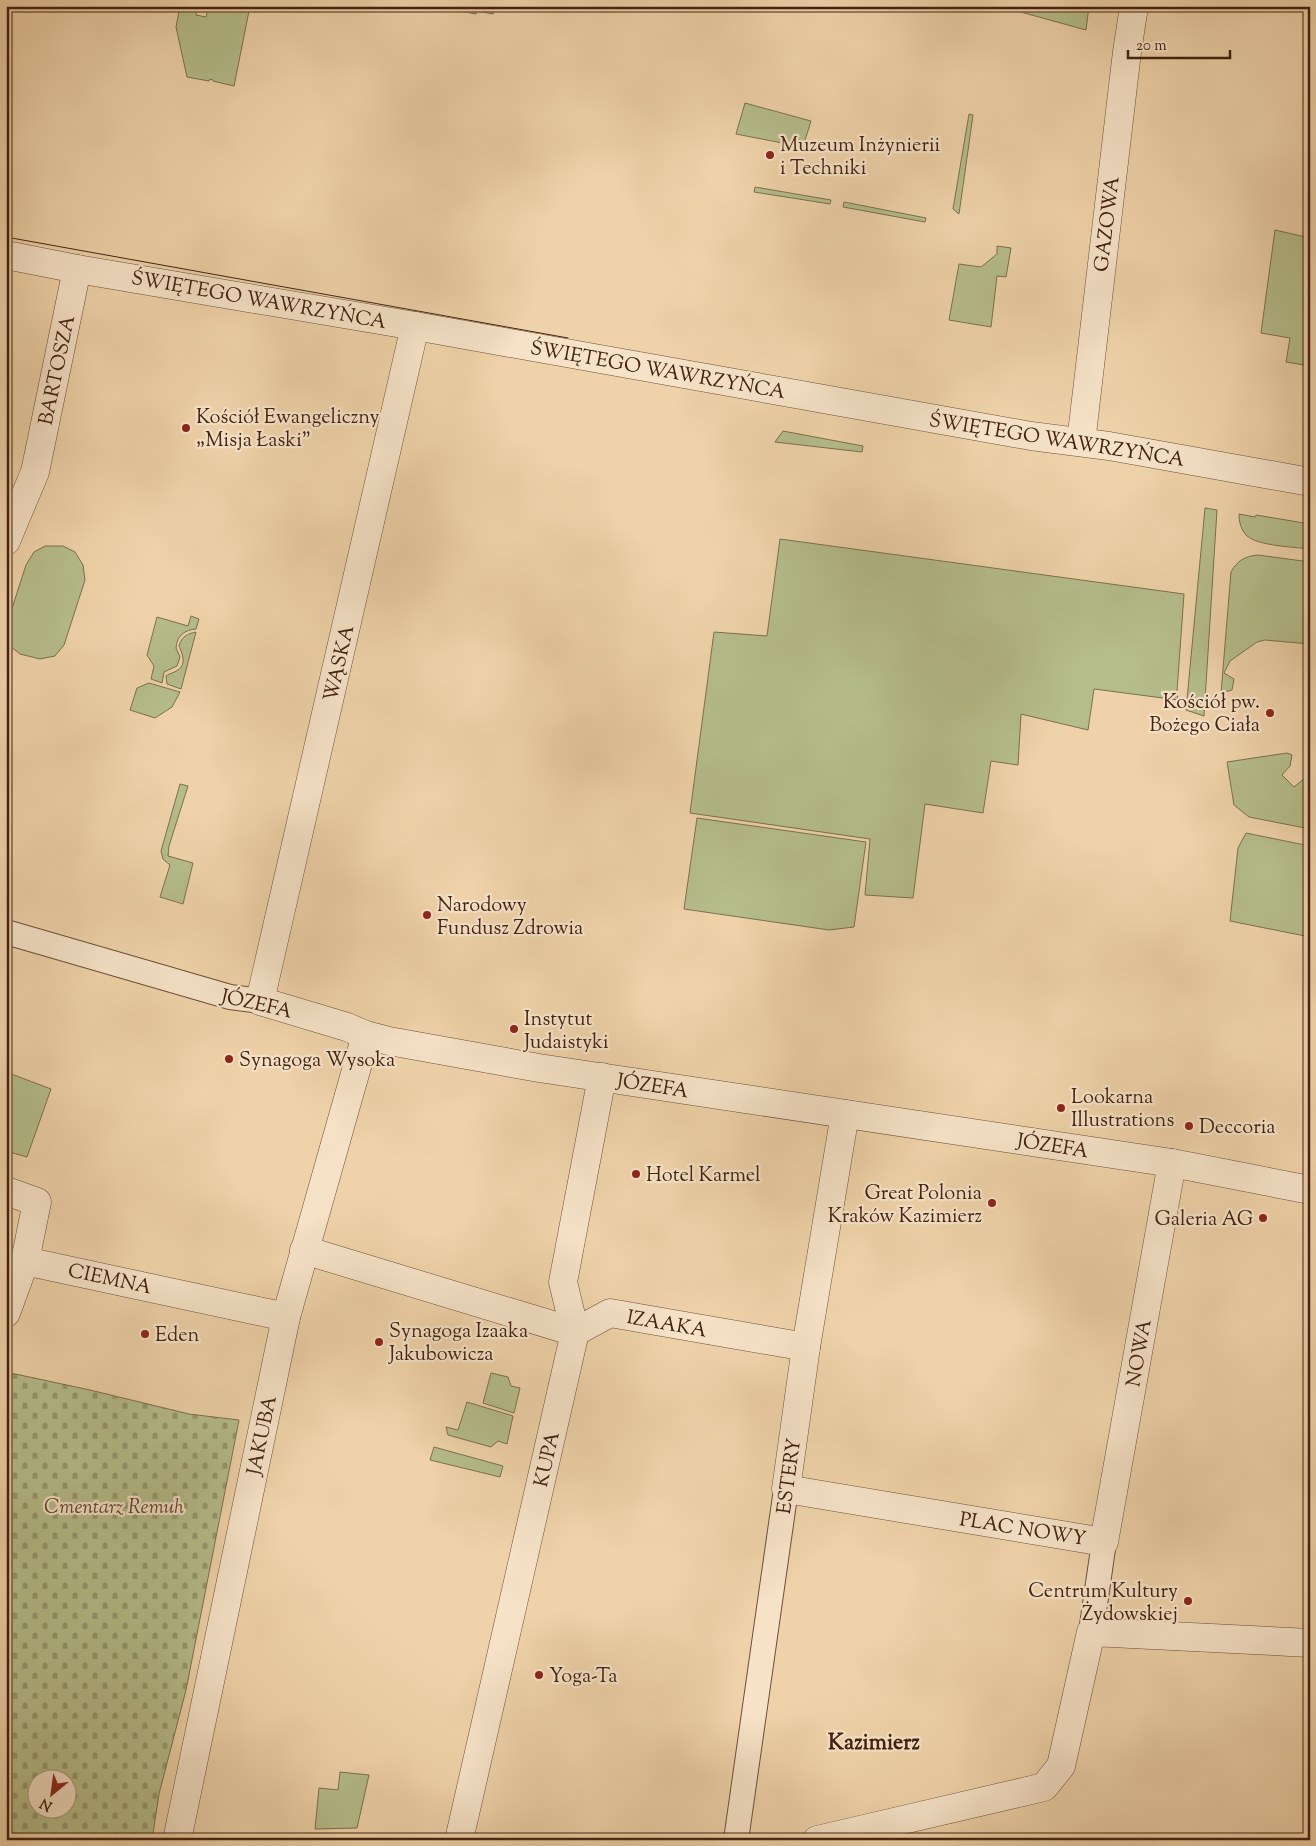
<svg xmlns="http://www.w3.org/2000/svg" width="1316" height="1846" font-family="'Sorts Mill Goudy',serif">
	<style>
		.green { fill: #b5bd8b; stroke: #7c704e }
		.cemetery { fill: url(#cemetery-stones); stroke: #7c704e; fill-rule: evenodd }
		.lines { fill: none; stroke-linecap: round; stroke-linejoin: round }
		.pedestrian-casing { stroke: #6e4e38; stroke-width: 26 }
		.minor-casing { stroke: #6e4e38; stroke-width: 29 }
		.pedestrian { stroke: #f5e2c7; stroke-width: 24 }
		.minor { stroke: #f5e2c7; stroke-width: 28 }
		.tram { stroke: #432212; stroke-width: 1 }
		.poi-dot { fill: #8f2418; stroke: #f5e2c7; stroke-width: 2 }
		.labels { text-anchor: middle; stroke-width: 4.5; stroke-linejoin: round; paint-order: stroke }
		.poi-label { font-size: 20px; fill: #432212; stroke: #f5e2c7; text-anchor: start }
		.street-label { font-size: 20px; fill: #432212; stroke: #f5e2c7 }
		.park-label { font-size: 20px; font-style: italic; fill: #604930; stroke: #f5e2c7 }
		.quarter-label { font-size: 22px; font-weight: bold; fill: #432212; stroke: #f5e2c7 }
	</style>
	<defs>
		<pattern id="cemetery-stones" width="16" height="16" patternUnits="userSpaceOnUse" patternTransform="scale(1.25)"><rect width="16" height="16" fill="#b5bd8b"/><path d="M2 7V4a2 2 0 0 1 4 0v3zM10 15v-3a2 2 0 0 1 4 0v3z" fill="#959970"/></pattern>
	</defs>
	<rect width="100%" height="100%" fill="#efd2a9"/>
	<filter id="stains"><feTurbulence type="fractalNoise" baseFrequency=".004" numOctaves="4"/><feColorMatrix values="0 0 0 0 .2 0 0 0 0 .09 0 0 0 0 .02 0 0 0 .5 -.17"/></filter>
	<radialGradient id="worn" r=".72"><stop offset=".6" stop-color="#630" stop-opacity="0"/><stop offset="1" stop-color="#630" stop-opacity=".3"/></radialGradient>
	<g class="green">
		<path d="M 180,6 L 197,6 L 196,15 L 206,17 L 209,6 L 250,6 L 234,86 L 213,81 L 213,80 L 210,79 L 209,81 L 187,77 L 176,27 Z"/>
		<path d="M 438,6 L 495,6 L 493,14 L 477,11 L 476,14 L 460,11 L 460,9 L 456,8 L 456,10 Z"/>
		<path d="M 999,6 L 1089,6 L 1086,30 Z"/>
		<path d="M 745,103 L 811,121 L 803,147 L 736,134 Z"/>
		<path d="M 969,114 L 973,115 L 959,214 L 953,209 Z"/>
		<path d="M 755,187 L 831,200 L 830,204 L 754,192 Z"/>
		<path d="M 844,202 L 926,218 L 925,222 L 843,207 Z"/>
		<path d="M 1275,230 L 1310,238 L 1310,366 L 1286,362 L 1290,338 L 1261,333 Z"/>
		<path d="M 997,246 L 1011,248 L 1006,277 L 997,276 L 991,327 L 949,320 L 959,264 L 981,267 L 997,254 Z"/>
		<path d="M 783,431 L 863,446 L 862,452 L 775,442 Z"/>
		<path d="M 1205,508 L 1217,510 L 1204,716 L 1186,710 Z"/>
		<path d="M 1239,514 L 1255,517 L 1256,515 L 1310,524 L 1310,549 C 1294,547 1259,546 1247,536 C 1241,530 1239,522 1239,514 Z"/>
		<path d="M 780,539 L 1184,594 L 1177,691 L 1178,700 L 1094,689 L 1088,730 L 1021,714 L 1018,765 L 991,761 L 983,813 L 925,804 L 913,898 L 865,895 L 870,839 L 690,813 L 714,632 L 767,636 Z"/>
		<path d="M 45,546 L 63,546 L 75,552 L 83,565 L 85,580 L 64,645 L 55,656 L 40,659 L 20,654 L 10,646 L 6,627 L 26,565 L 34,552 Z"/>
		<path d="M 1258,555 L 1310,562 L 1310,644 L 1265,640 L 1257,642 L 1230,661 L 1224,673 L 1234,679 L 1232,690 L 1221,693 L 1231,572 C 1237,561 1245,556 1258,555 Z"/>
		<path d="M 191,616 L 199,619 L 196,629 C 185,630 177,635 176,648 L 180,657 L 177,666 L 164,672 L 162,683 L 151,679 L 154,666 L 147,655 L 157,617 L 188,626 Z"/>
		<path d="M 196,632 L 181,689 L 167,684 L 166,676 C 170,673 174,673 178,670 C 187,664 182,653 179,646 C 182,636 187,634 196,632 Z"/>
		<path d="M 149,683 L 180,692 L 172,707 L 155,718 L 130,710 L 137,688 Z"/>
		<path d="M 1287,753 L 1292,755 L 1290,766 L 1282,775 L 1294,787 L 1305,778 L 1310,779 L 1310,829 L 1249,817 L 1234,805 L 1227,762 Z"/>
		<path d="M 180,784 L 188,786 L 169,846 L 168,856 L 193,863 L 183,904 L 160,897 L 170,865 L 163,859 L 161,851 Z"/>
		<path d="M 697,818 L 866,842 L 854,927 L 829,930 L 684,909 Z"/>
		<path d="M 1246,833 L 1310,846 L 1310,937 L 1230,921 L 1238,848 Z"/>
		<path d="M 6,1072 L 51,1089 L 27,1157 L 6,1151 L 10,1138 L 6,1136 Z"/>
		<path d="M 491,1373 L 508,1377 L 511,1386 L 520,1388 L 514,1413 L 483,1403 Z"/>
		<path d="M 467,1402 L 513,1416 L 507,1444 L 498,1441 L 491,1447 L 448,1435 L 446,1427 L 458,1430 Z"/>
		<path d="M 434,1447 L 503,1466 L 500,1477 L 430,1460 Z"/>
		<path d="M 340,1772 L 369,1775 L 357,1828 L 315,1829 L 319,1788 L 338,1790 Z"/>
	</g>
	<path class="cemetery" d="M 6,1372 L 90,1390 L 189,1414 L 239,1420 L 186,1690 L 159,1794 L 152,1840 L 6,1840 ZM 38,1778 L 68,1778 L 68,1808 L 38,1808 Z"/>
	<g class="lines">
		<defs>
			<g id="pedestrian">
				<path d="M 6,932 L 230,997 L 260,1001"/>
				<path d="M 1091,1632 L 1104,1542"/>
				<path d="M 736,1840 L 786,1489"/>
			</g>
			<g id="minor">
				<path d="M 6,255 L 77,269 L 415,326 L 1031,436 L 1109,446 L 1310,482"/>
				<path d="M 415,326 L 260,1001 L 347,1027 L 366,1035 L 389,1041 L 539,1068 L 1172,1163 L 1310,1190"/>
				<path d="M 1081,442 L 1127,52 L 1134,6"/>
				<path d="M 6,541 L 35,472 L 77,269"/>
				<path d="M 845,1114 L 806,1347 L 786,1489 L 1104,1542 L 1172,1163"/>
				<path d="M 6,1191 L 37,1202 L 25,1261 L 6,1313"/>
				<path d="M 304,1250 L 575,1332 L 610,1313 L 806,1347"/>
				<path d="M 25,1261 L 286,1317"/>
				<path d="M 177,1840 L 286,1317 L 366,1035"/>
				<path d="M 459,1840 L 575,1332 L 563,1282 L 602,1077"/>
				<path d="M 817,1840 L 1044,1787 L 1061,1766 L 1091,1632 L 1310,1643"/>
			</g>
		</defs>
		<use href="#pedestrian" class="pedestrian-casing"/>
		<use href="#minor" class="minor-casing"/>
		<use href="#pedestrian" class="pedestrian"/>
		<use href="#minor" class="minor"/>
		<path class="tram" d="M 6,237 L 568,338"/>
	</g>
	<g class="poi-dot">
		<circle cx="770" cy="155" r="5"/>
		<circle cx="186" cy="428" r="5"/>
		<circle cx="1270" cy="713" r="5"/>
		<circle cx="427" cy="915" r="5"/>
		<circle cx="514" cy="1029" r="5"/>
		<circle cx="229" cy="1059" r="5"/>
		<circle cx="1061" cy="1108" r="5"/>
		<circle cx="1189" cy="1126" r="5"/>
		<circle cx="636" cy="1174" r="5"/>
		<circle cx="992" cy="1203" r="5"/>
		<circle cx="1263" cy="1218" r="5"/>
		<circle cx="145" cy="1334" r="5"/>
		<circle cx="379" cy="1342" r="5"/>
		<circle cx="1188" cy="1601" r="5"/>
		<circle cx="539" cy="1675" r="5"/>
	</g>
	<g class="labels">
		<g class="poi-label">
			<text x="780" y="151">Muzeum Inżynierii<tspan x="780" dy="23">i Techniki</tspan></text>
			<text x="196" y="423">Kościół Ewangeliczny<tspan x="196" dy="23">„Misja Łaski”</tspan></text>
			<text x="1260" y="708" text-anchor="end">Kościół pw.<tspan x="1260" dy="23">Bożego Ciała</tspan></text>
			<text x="437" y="911">Narodowy<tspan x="437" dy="23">Fundusz Zdrowia</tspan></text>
			<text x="524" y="1025">Instytut<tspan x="524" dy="23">Judaistyki</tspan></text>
			<text x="239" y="1066">Synagoga Wysoka</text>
			<text x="1071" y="1103">Lookarna<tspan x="1071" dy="23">Illustrations</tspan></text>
			<text x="1199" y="1133">Deccoria</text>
			<text x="646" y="1181">Hotel Karmel</text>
			<text x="982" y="1199" text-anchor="end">Great Polonia<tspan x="982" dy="23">Kraków Kazimierz</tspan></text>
			<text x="1253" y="1225" text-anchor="end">Galeria AG</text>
			<text x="389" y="1337">Synagoga Izaaka<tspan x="389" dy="23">Jakubowicza</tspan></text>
			<text x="155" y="1341">Eden</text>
			<text x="1178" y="1597" text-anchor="end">Centrum Kultury<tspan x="1178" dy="23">Żydowskiej</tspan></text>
			<text x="549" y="1682">Yoga-Ta</text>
		</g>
		<g class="street-label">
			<text transform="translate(1106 224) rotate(-83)" y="7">GAZOWA</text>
			<text transform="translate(259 299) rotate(10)" y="7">ŚWIĘTEGO WAWRZYŃCA</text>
			<text transform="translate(658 369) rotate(10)" y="7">ŚWIĘTEGO WAWRZYŃCA</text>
			<text transform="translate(56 370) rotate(-78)" y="7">BARTOSZA</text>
			<text transform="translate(1057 439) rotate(9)" y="7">ŚWIĘTEGO WAWRZYŃCA</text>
			<text transform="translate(338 663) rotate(-77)" y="7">WĄSKA</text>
			<text transform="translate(257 1003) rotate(13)" y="7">JÓZEFA</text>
			<text transform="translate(653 1085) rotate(9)" y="7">JÓZEFA</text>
			<text transform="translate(1053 1145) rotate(9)" y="7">JÓZEFA</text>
			<text transform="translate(110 1278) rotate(12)" y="7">CIEMNA</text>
			<text transform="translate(667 1323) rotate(10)" y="7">IZAAKA</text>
			<text transform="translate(1138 1353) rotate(-80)" y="7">NOWA</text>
			<text transform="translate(261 1435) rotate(-78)" y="7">JAKUBA</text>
			<text transform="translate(546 1459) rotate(-77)" y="7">KUPA</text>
			<text transform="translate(788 1476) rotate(-82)" y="7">ESTERY</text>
			<text transform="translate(1023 1528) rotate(9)" y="7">PLAC NOWY</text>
		</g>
		<g class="park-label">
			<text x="114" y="1513">Cmentarz Remuh</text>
		</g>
		<g class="quarter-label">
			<text x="874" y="1749">Kazimierz</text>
		</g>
	</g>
	<rect width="1316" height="1846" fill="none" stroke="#efd2a9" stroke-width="25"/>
	<rect x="8" y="8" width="1301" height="1831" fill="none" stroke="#432212" stroke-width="2.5"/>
	<rect x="12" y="12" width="1291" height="1821" fill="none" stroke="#432212"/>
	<g transform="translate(52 1794) rotate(209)"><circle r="24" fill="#f5e2c7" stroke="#ae957f"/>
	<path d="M0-4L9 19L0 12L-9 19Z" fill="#8f2418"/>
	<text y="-8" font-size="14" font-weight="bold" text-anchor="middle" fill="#432212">N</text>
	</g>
	<path d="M1128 50v8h102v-8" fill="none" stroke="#432212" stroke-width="2.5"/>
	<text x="1136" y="50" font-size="15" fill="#432212" stroke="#f5e2c7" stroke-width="4" paint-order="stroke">20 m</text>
	<rect width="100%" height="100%" filter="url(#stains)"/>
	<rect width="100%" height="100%" fill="url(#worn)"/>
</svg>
